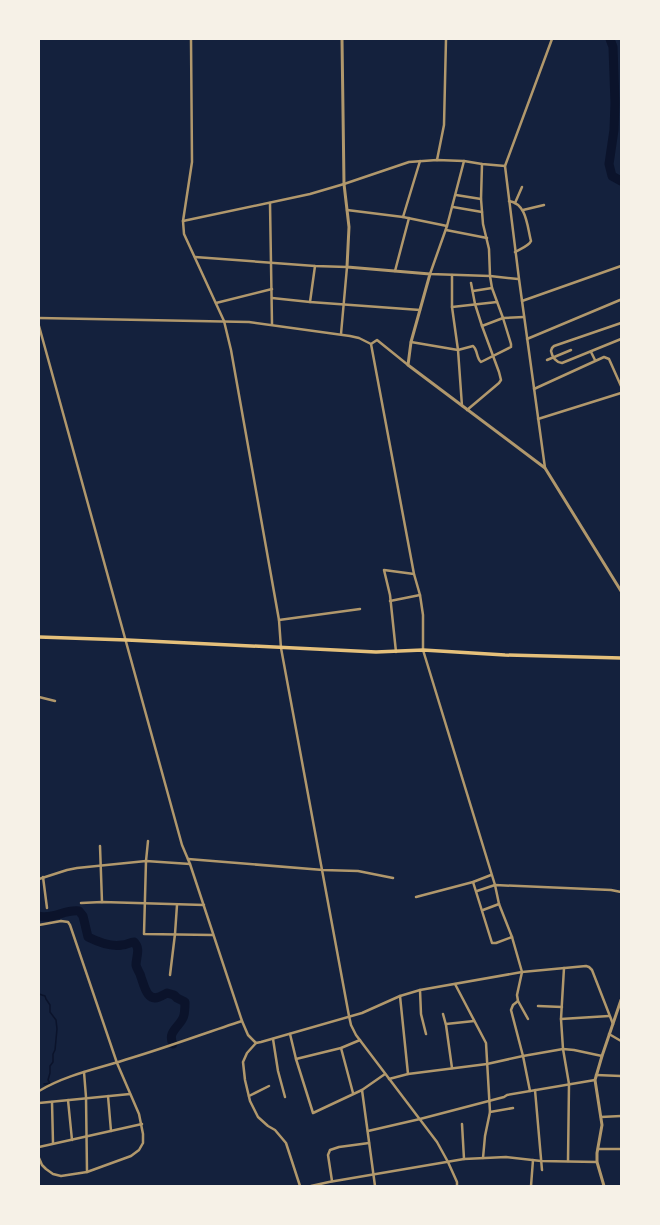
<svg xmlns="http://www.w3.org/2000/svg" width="660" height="1225" font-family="'Varela Round',sans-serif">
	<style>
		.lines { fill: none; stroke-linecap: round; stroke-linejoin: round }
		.stream { stroke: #0b132b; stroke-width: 1.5 }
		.river { stroke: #0b132b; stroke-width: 9 }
		.minor { stroke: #b1986c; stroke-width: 2.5 }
		.tertiary { stroke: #b1986c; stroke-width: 3 }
		.secondary { stroke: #e5c07b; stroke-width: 3.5 }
	</style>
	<rect width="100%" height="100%" fill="#14213d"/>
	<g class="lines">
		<path class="stream" d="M 39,994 L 45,996 L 46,999 L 50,1005 L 50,1012 L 56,1020 L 57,1029 L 55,1050 L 53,1054 L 53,1062 L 50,1066 L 50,1073 L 48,1080 L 50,1083 L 44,1084"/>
		<g class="river">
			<path d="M 610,39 L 613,47 L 615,103 L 614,130 L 609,164 L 612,176 L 621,181"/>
			<path d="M 39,916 C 53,920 65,909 79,911 L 83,916 L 88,937 C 98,942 111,947 122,945 C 127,945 130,942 134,942 C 141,949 136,957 136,965 C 137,970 140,972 141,977 C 144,985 147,1002 159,997 C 162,996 165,994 167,993 L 174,995 L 177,998 L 185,1002 C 185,1006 185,1014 183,1018 C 179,1027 167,1032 173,1044"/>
		</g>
		<g class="minor">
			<path d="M 191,39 L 192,162 L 183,221 L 184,234 L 224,321 L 231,350 L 279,620 L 281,648 L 349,1016 L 351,1025 L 356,1035 L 437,1142 L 448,1162 L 457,1182 L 457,1186"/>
			<path d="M 437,160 L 444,125 L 446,39"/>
			<path d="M 464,161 L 447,226 L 430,274 L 490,276 L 518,279"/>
			<path d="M 482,164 L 481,199 L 483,224 L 489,249 L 490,276 L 492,288 L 503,318 L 524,317"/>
			<path d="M 456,195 L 481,199"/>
			<path d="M 509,201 C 527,204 527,226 531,241 C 529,246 520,249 515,252"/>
			<path d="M 270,203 L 272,324"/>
			<path d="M 515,203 L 522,187"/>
			<path d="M 453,207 L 482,212"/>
			<path d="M 347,210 L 403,217 L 447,226"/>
			<path d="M 523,210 L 544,205"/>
			<path d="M 403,217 L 420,161"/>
			<path d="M 183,221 L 310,194 L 344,184 L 409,162 L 437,160 L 464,161 L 482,164 L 505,166"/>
			<path d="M 446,230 L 487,238"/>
			<path d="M 195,257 L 315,266 L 347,267 L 341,334"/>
			<path d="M 395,271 L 409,218"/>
			<path d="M 452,275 L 452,307 L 458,350 L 462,406"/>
			<path d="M 473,291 L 492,288"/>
			<path d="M 272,298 L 310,302 L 420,310"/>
			<path d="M 522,301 L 621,266"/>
			<path d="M 310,302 L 315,266"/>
			<path d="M 216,303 L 272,289"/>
			<path d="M 452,307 L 497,302"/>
			<path d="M 39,318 L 249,322 L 350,336 L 359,338 L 371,344"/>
			<path d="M 621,323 L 554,346 L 552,348 L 551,351 C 552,356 555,362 562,363 L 621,339"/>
			<path d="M 39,326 L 182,845 L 190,864 L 242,1021 L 248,1035 L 256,1043 L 261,1042 L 362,1013 L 400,996 L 420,990 L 522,972 L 586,966 L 589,967 L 592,970 L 613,1024"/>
			<path d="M 527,339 L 620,300"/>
			<path d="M 411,342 L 458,350 L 473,346 C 478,350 476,358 481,362 L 511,347 L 511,344 L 503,318 L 482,326 L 475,304 L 471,283"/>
			<path d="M 591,352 L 595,360"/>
			<path d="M 547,360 L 571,350"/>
			<path d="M 408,365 L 377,340 L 371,344 L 414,574 L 420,595 L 423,615 L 423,650 L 495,885 L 499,904 L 512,937 L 522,972 L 517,995 L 518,1001 L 528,1019"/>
			<path d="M 534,389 L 604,357 L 609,359 L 621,386"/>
			<path d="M 467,410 L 499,383 L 501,380 L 499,372 L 482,326"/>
			<path d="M 538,419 L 621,393"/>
			<path d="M 545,468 L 519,279 L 505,166 L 552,39"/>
			<path d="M 390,601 L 420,595"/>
			<path d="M 279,620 L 360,609"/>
			<path d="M 396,652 L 390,595 L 384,570 L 414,574"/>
			<path d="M 39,697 L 55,701"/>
			<path d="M 148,841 L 146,861 L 144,934 L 213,935"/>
			<path d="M 100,846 L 102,902"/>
			<path d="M 188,859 L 323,870 L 358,871 L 393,878"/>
			<path d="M 43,877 L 47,908"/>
			<path d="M 39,879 L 67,870 L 77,868 L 146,861 L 190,864"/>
			<path d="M 473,882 L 492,943 L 496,943 L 512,937"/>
			<path d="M 477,891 L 495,885 L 611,890 L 621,892"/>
			<path d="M 416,897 L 473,882 L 491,875"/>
			<path d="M 81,903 L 102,902 L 204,905"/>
			<path d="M 483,910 L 499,904"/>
			<path d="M 39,925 L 61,921 L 68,922 L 70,925 L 117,1063 L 139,1114 L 143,1134 L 143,1143 L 139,1150 L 131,1156 L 87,1172 L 61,1176 L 53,1174 L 46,1169 L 42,1165 L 39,1158"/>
			<path d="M 564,968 L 561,1019 L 563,1049 L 569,1084 L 568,1161"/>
			<path d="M 170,975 L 175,934 L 177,905"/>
			<path d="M 455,984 L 486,1043 L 490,1112"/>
			<path d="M 420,990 L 421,1014 L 426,1034"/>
			<path d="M 400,996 L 408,1074"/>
			<path d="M 518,1001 L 513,1005 L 511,1010 L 523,1056 L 530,1091"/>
			<path d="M 538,1006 L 562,1007"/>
			<path d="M 443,1014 L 446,1025 L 452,1068"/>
			<path d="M 561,1019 L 609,1016"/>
			<path d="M 446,1024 L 474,1021"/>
			<path d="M 290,1034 L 296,1059 L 313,1113 L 362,1090 L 385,1074"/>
			<path d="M 609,1034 L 621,1041"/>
			<path d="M 273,1039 L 278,1071 L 285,1097"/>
			<path d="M 256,1043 L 247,1053 L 243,1062 L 245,1080 L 250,1101 L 258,1117 L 268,1126 L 275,1130 L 286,1143 L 300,1186"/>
			<path d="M 341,1048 L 353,1093"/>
			<path d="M 296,1059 L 341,1048 L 360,1040"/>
			<path d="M 84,1072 L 86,1097 L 87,1172"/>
			<path d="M 596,1075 L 621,1076"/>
			<path d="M 389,1079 L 408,1074 L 487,1064 L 523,1056 L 563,1049 L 574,1050 L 602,1056"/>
			<path d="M 362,1090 L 375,1186"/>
			<path d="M 535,1090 L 542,1170"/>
			<path d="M 39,1091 C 67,1074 101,1068 131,1058 C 168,1047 205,1033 242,1021"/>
			<path d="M 108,1096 L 111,1131"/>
			<path d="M 249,1096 L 269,1086"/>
			<path d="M 68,1100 L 72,1140"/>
			<path d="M 52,1102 L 53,1143"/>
			<path d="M 39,1103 L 130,1094"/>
			<path d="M 601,1117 L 621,1116"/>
			<path d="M 462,1124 L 464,1159"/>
			<path d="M 368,1131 L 420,1119 L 504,1097 L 507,1095 L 595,1080"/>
			<path d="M 39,1147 L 142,1124"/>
			<path d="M 598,1149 L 621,1149"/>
			<path d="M 483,1158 L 485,1136 L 490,1112 L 513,1108"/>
			<path d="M 332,1181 L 328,1155 L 330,1150 L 339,1147 L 369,1143"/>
			<path d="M 311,1186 L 329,1182 L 464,1159 L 506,1157 L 541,1161 L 597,1162"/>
			<path d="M 531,1186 L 533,1160"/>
		</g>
		<g class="tertiary">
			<path d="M 342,39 L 344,184 L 349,227 L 347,267 L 430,274 L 411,342 L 408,365 L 545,468 L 621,591"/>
			<path d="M 604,1186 L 597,1162 L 597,1153 L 602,1125 L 595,1080 L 602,1056 L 621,1000"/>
		</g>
		<path class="secondary" d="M 39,637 L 127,640 L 376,652 L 423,650 L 505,655 L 621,658"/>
	</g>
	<rect width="660" height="1225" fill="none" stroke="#f6f1e7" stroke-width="80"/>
</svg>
